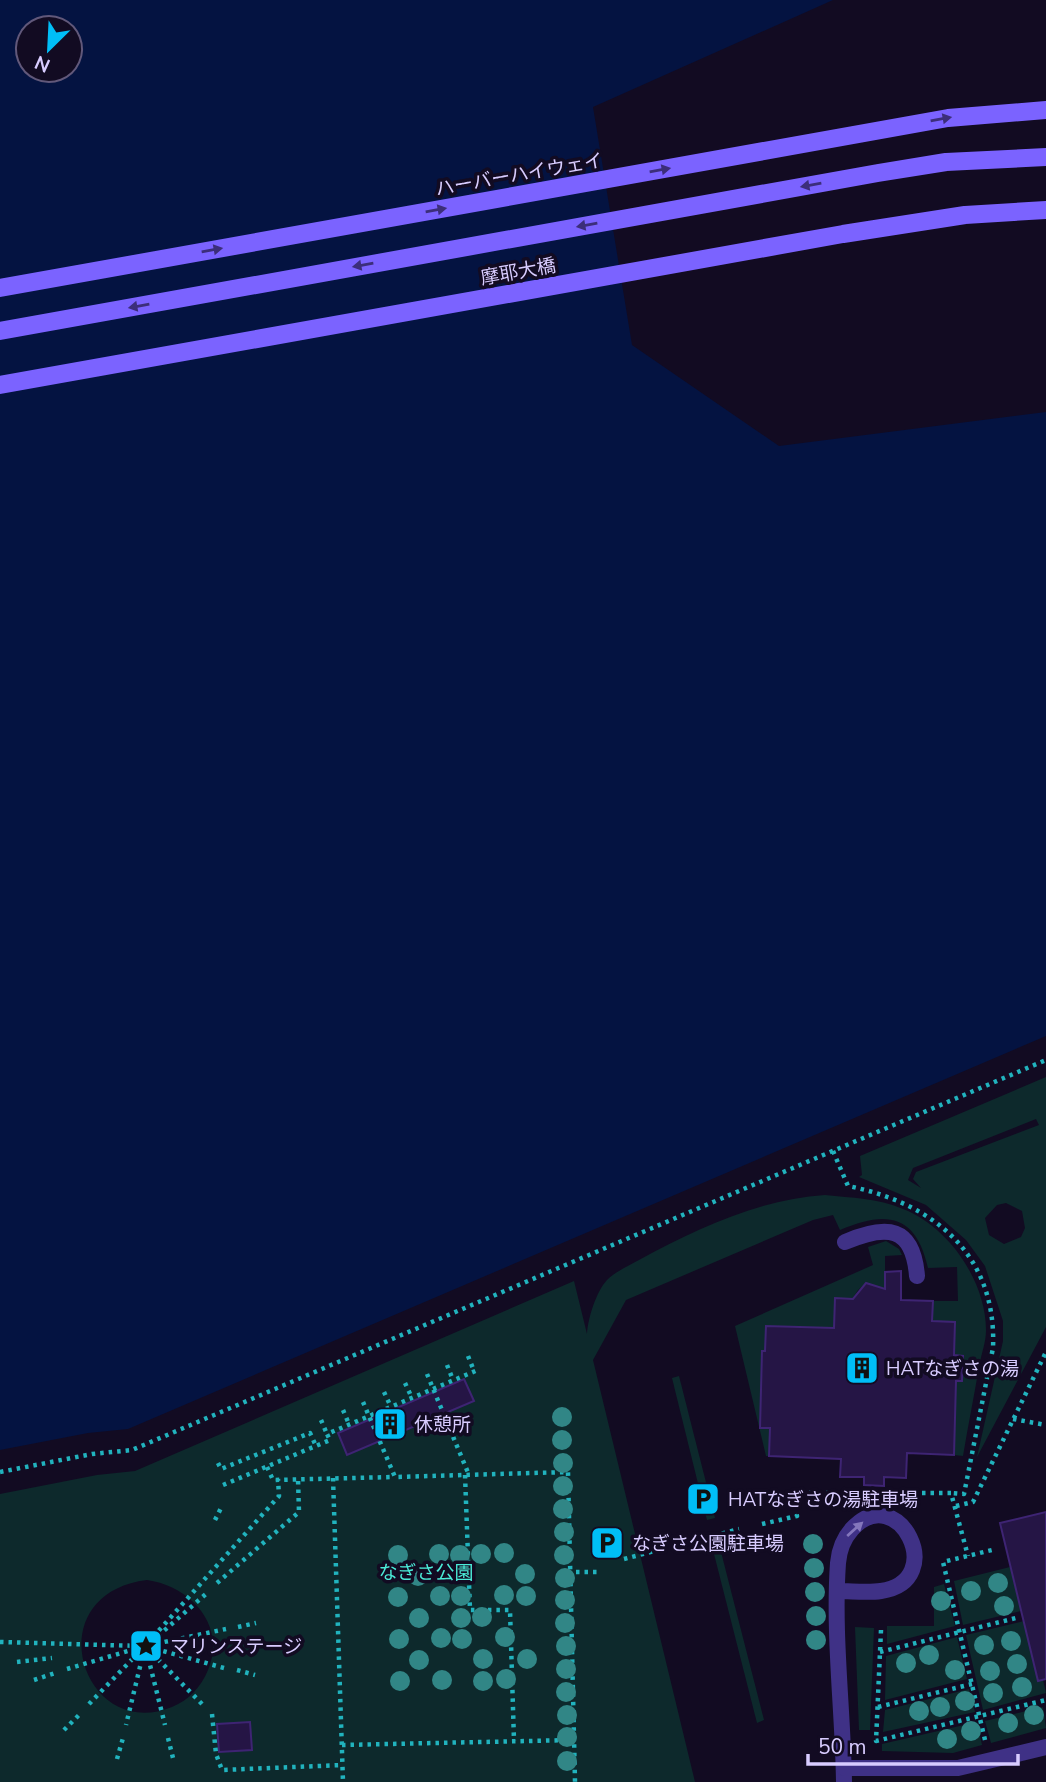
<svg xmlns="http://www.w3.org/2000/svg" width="1046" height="1782" font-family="'Nunito Sans','Noto Sans JP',sans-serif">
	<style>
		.green { fill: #0d292c; fill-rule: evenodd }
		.water { fill: #041341; fill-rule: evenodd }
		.building { fill: #251545; stroke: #3e2473; stroke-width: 2 }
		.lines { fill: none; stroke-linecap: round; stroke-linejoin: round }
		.path { stroke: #21b3be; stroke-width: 4.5; stroke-dasharray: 3.5 5; stroke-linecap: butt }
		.lane { stroke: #3f3186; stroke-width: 16 }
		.secondary { stroke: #7b63ff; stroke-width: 18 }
		.tree { fill: #318686 }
		.oneway { fill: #3c2e7a }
		.oneway2 { fill: #8477bc }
		.labels { text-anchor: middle; stroke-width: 7; stroke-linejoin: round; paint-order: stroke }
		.street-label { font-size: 19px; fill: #d8ccff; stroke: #120b22 }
		.poi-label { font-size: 19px; fill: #d8ccff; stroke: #120b22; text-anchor: start }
		.park-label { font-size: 19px; fill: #4bebd8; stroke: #120b22 }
	</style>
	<rect width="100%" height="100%" fill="#120b22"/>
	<g class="green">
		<path d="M 1046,1077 L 1046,1327 L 977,1457 L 1003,1341 L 1003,1321 L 985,1266 L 966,1240 L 926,1205 L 859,1177 L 862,1175 L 860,1156 ZM 1036,1119 L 1039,1125 L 916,1172 L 913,1179 L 921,1188 L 908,1180 L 913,1168 ZM 1006,1203 L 1022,1211 L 1025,1228 L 1021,1237 L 1004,1244 L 989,1235 L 985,1218 L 997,1205 Z"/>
		<path d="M 825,1195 C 852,1198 877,1198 903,1209 C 948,1226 986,1281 986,1330 C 986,1343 981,1354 979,1367 C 974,1396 968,1426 963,1456 L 954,1455 L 954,1355 L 932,1321 L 933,1301 L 958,1301 L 957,1267 L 928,1268 C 916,1214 886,1210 840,1230 L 833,1215 L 813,1220 L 626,1300 L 593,1360 L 695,1782 L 0,1782 L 0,1494 L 97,1475 L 135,1471 L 574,1281 L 587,1334 C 588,1318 596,1292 607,1280 C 615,1272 630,1265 639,1260 C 696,1229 760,1199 825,1195 ZM 147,1580 C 190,1586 227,1625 208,1670 C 201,1687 189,1700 172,1707 C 82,1744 35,1594 147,1580 Z"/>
		<path d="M 886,1241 L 899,1249 L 902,1255 L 885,1256 L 885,1289 L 866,1283 L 858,1290 L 834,1328 L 762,1351 L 760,1427 L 770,1428 L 769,1456 L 766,1456 L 735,1326 L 873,1265 L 868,1247 Z"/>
		<path d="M 679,1376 L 715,1518 L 707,1520 L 672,1378 Z"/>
		<path d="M 720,1548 L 764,1720 L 757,1723 L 713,1550 Z"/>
		<path d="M 1010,1567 L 1021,1611 L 963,1625 L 954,1581 Z"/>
		<path d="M 944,1584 L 955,1626 L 887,1644 L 887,1626 L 934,1626 L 934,1587 Z"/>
		<path d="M 1024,1621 L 1038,1680 L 1043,1680 L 1046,1693 L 983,1710 L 966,1635 Z"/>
		<path d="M 855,1627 L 874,1628 L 870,1730 L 859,1730 Z"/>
		<path d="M 957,1637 L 967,1679 L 885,1700 L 886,1656 Z"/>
		<path d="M 969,1689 L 975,1712 L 883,1732 L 885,1710 Z"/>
		<path d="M 1043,1707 L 1046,1728 L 991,1743 L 985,1721 Z"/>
		<path d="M 977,1722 L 982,1745 L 953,1753 L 882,1751 L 882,1744 Z"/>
	</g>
	<path class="water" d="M 0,0 L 833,0 L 593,107 L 632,345 L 779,446 L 1046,412 L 1046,1036 L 128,1429 L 88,1433 L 0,1450 ZM 28,28 L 70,28 L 70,70 L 28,70 Z"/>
	<g class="building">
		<path d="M 901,1271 L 901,1300 L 933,1301 L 932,1321 L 955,1322 L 954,1355 L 963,1356 L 962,1381 L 956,1381 L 954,1455 L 907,1453 L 906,1478 L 884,1477 L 884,1486 L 864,1485 L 864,1477 L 840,1477 L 841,1459 L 769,1456 L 770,1428 L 760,1428 L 762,1351 L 765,1351 L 766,1326 L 834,1328 L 835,1298 L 853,1299 L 866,1283 L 885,1289 L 885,1272 Z"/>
		<path d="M 464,1379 L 474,1401 L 347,1455 L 338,1433 Z"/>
		<path d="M 1046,1512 L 1046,1679 L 1038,1681 L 1000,1523 Z"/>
		<path d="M 250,1722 L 252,1750 L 219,1752 L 217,1724 Z"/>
	</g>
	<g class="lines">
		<g class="path">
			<path d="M 833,1151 L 848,1186 C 933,1203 997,1254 993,1348 L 964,1494 L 951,1493"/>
			<path d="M 468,1356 L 474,1371"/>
			<path d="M 447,1365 L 453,1380"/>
			<path d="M 427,1374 L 469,1475"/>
			<path d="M 405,1383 L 412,1398"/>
			<path d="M 384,1392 L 391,1407"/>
			<path d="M 363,1402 L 395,1477 L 568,1472 L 575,1782"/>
			<path d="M 343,1410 L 349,1424"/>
			<path d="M 1013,1419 L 1046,1425"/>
			<path d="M 321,1420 L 327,1434"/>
			<path d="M 218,1463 L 221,1469 L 310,1433 L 316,1446"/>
			<path d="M 267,1467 L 273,1480 L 394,1477"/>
			<path d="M 0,1472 L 92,1454 L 132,1450 L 1046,1060"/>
			<path d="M 465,1475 L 470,1610 L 510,1610 L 514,1741"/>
			<path d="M 333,1478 L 343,1782"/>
			<path d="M 223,1485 L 330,1440 L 327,1434 L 480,1369"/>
			<path d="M 888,1493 L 951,1493 L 968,1556"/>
			<path d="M 956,1506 L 973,1502 L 1046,1352"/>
			<path d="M 215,1520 L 221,1508"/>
			<path d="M 762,1524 L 797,1516 L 792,1493 L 869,1493"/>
			<path d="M 689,1542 L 739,1529"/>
			<path d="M 624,1559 L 666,1548"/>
			<path d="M 576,1572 L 600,1572"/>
			<path d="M 217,1583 L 299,1512 L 298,1479"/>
			<path d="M 238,1627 L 256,1623"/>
			<path d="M 881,1630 L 876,1741 L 1046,1700"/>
			<path d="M 158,1636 L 207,1593"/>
			<path d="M 0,1642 L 141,1646"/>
			<path d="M 146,1649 L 165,1725"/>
			<path d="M 880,1652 L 1016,1618"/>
			<path d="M 17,1662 L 52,1658"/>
			<path d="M 224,1668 L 145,1646 L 226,1629"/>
			<path d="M 67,1669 L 145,1646 L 126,1725"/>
			<path d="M 237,1670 L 255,1675"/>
			<path d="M 34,1680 L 55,1673"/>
			<path d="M 89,1704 L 144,1647"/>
			<path d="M 202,1704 L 145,1646 L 279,1496 L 278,1479"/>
			<path d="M 878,1707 L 972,1684"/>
			<path d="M 212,1714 L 216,1754 L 222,1770 L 343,1765"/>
			<path d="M 64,1730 L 80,1714"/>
			<path d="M 168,1738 L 173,1758"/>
			<path d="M 985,1740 L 943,1562 L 992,1550"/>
			<path d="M 342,1745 L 574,1740"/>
			<path d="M 117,1759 L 123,1738"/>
		</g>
		<g class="lane">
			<path d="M 845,1242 C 887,1224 913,1226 917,1276"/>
			<path d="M 838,1591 C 852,1591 867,1593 881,1591 C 950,1581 898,1479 852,1529 C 843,1539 839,1551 838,1563 C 833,1635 843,1710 844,1782"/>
			<path d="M 844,1768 L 958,1768 L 1046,1747"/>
		</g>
		<g class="secondary">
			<path d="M 0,288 L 948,118 L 1046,110"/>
			<path d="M 0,331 L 878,173 L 946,162 L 1046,157"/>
			<path d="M 0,385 L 843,234 L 965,215 L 1046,210"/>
		</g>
	</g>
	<g class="tree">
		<circle cx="562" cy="1417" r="10"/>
		<circle cx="562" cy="1440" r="10"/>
		<circle cx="563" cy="1463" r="10"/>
		<circle cx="563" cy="1486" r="10"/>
		<circle cx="563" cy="1509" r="10"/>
		<circle cx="564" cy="1532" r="10"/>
		<circle cx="813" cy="1544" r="10"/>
		<circle cx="504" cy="1553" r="10"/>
		<circle cx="439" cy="1554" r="10"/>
		<circle cx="481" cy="1554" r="10"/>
		<circle cx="398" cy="1555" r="10"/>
		<circle cx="460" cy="1555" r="10"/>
		<circle cx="564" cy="1555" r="10"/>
		<circle cx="814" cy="1568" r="10"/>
		<circle cx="525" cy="1574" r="10"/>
		<circle cx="418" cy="1576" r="10"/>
		<circle cx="565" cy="1578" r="10"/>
		<circle cx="998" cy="1583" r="10"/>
		<circle cx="971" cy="1591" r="10"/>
		<circle cx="815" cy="1592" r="10"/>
		<circle cx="504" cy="1595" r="10"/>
		<circle cx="440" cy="1596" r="10"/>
		<circle cx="461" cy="1596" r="10"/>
		<circle cx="526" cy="1596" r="10"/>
		<circle cx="398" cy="1597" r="10"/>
		<circle cx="565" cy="1600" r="10"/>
		<circle cx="941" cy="1601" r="10"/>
		<circle cx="1004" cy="1606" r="10"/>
		<circle cx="816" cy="1616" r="10"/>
		<circle cx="482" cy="1617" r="10"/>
		<circle cx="419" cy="1618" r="10"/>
		<circle cx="461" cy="1618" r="10"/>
		<circle cx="565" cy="1623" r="10"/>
		<circle cx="505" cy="1637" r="10"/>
		<circle cx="441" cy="1638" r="10"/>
		<circle cx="399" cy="1639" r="10"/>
		<circle cx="462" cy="1639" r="10"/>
		<circle cx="816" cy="1640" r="10"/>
		<circle cx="1011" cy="1641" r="10"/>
		<circle cx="984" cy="1645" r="10"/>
		<circle cx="566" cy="1646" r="10"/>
		<circle cx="929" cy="1655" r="10"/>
		<circle cx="483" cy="1659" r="10"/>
		<circle cx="527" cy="1659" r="10"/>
		<circle cx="419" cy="1660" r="10"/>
		<circle cx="906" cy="1663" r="10"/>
		<circle cx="1017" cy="1664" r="10"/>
		<circle cx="566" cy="1669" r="10"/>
		<circle cx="955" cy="1670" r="10"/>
		<circle cx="990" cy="1671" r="10"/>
		<circle cx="506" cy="1679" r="10"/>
		<circle cx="442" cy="1680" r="10"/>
		<circle cx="400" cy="1681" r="10"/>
		<circle cx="483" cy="1681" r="10"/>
		<circle cx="1022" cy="1687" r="10"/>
		<circle cx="566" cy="1692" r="10"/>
		<circle cx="993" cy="1693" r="10"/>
		<circle cx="965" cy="1701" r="10"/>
		<circle cx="940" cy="1707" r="10"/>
		<circle cx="919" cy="1711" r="10"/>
		<circle cx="567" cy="1715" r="10"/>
		<circle cx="1034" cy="1715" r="10"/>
		<circle cx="1008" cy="1723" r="10"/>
		<circle cx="971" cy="1731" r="10"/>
		<circle cx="567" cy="1737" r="10"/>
		<circle cx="947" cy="1739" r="10"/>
		<circle cx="567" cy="1761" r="10"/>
	</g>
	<defs><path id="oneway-solid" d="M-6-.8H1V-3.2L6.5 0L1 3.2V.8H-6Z" transform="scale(1.75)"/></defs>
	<g class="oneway">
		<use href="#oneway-solid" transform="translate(941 119) rotate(-10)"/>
		<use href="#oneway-solid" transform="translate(660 170) rotate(-10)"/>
		<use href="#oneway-solid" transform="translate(811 185) rotate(170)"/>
		<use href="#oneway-solid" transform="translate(436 210) rotate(-10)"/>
		<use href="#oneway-solid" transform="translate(587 225) rotate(170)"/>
		<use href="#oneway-solid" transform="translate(212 250) rotate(-10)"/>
		<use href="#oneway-solid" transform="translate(363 265) rotate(170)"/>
		<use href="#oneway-solid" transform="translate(139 306) rotate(170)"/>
	</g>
	<use class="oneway2" href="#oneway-solid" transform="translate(855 1529) rotate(-42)"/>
	<defs>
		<symbol id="building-square" viewBox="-11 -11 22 22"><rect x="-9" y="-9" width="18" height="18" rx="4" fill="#00bef7" stroke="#120b22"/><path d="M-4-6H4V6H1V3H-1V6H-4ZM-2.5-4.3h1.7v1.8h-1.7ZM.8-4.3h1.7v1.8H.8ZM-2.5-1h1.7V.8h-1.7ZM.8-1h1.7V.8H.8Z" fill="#111"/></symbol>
		<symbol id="parking-square" viewBox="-11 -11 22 22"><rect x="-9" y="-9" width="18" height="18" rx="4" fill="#00bef7" stroke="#120b22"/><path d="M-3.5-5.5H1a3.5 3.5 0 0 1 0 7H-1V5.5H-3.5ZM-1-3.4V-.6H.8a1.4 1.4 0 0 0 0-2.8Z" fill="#111"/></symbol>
		<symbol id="sight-square" viewBox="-11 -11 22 22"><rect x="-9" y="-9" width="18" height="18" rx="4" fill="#00bef7" stroke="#120b22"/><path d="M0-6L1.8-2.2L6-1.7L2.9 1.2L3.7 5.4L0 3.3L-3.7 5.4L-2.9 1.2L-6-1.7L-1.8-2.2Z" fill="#111"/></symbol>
	</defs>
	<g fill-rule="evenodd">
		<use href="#building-square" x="843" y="1349" width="38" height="38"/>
		<use href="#building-square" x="371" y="1405" width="38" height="38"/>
		<use href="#parking-square" x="684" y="1480" width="38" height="38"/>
		<use href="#parking-square" x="588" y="1524" width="38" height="38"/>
		<use href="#sight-square" x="127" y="1627" width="38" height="38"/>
	</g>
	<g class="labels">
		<g class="street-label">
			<text transform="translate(519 174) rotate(-10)" y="7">ハーバーハイウェイ</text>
			<text transform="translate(518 271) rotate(-10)" y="7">摩耶大橋</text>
		</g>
		<g class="poi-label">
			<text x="886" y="1375">HATなぎさの湯</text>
			<text x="414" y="1431">休憩所</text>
			<text x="728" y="1506">HATなぎさの湯駐車場</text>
			<text x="632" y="1550">なぎさ公園駐車場</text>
			<text x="170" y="1653">マリンステージ</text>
		</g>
		<g class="park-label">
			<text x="426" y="1579">なぎさ公園</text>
		</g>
	</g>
	<g transform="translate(49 49) rotate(204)"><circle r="33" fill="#120b22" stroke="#61587a" stroke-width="2"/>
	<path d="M0-5L12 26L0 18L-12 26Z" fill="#00bef7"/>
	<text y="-10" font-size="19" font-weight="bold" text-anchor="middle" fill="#d8ccff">N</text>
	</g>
	<path d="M808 1754v10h210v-10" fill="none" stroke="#d8ccff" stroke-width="3.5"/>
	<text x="818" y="1754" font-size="21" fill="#d8ccff" stroke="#120b22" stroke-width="5" paint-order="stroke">50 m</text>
</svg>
